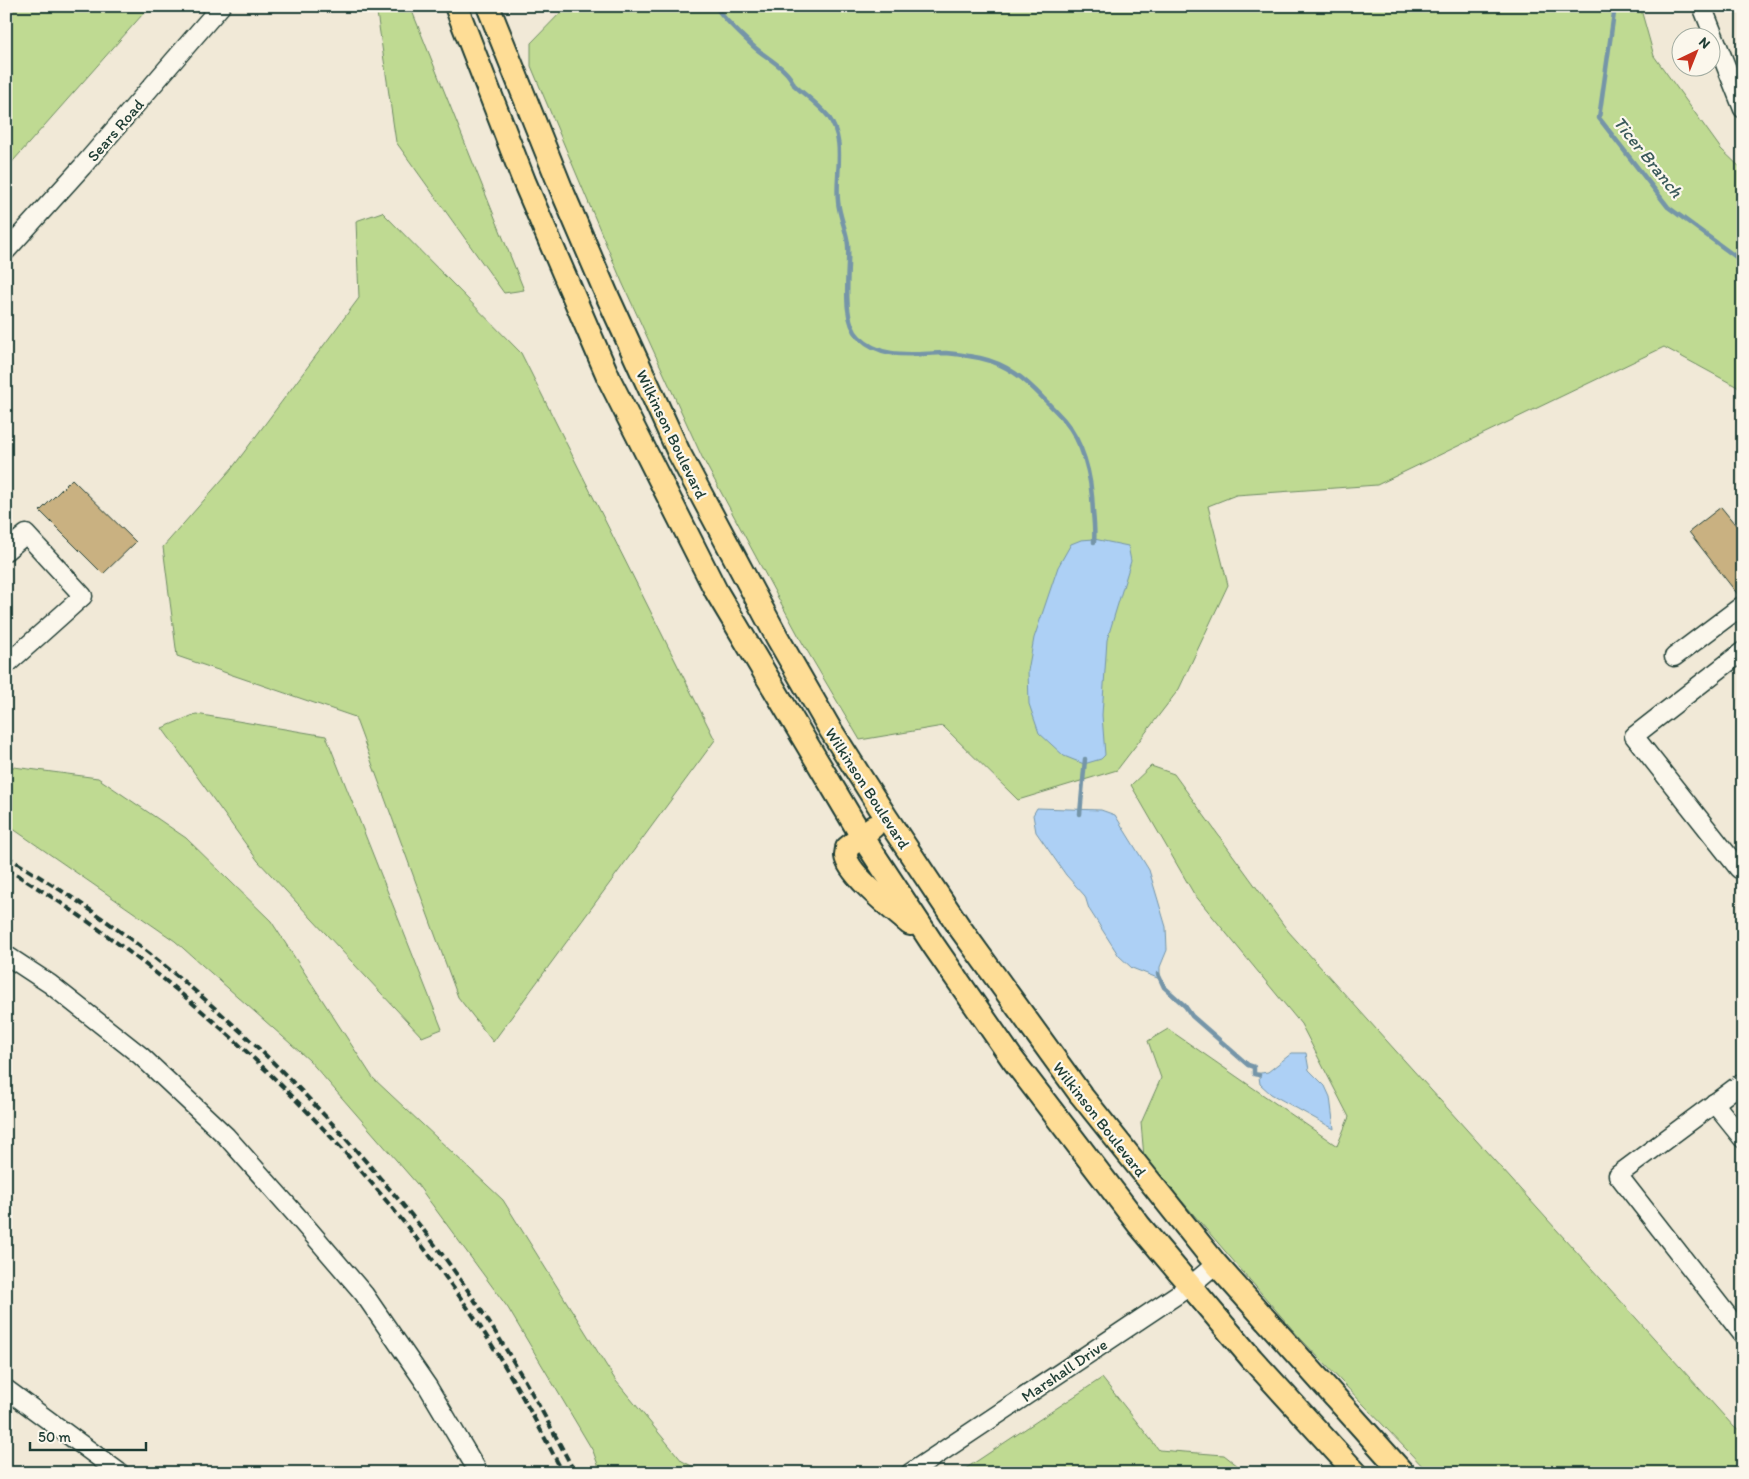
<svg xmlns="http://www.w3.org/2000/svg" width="1749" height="1479" font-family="Itim,sans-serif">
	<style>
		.green { fill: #bfda92; stroke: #6f8c63 }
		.water { fill: #add0f5; stroke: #7495a8 }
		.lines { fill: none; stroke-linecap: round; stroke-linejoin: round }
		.stream { stroke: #7495a8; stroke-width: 4.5 }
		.building { fill: #c9b181; stroke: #1f3d34 }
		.minor-casing { stroke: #1f3d34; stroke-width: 21 }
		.major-casing { stroke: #1f3d34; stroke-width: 26 }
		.minor { stroke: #fbf7ec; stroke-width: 18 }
		.major { stroke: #fedd96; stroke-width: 22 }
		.rail { stroke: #1f3d34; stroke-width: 4; stroke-dasharray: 8 4; stroke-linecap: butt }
		.labels { text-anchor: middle; stroke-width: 4.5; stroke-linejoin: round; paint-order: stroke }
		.street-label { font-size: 16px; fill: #1f3d34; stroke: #fbf7ec }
		.water-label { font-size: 18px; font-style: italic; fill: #3b5a5b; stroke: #fbf7ec }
	</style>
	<rect width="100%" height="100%" fill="#f1e9d7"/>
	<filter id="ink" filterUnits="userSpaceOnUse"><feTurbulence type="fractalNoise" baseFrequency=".02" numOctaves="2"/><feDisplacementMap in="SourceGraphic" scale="10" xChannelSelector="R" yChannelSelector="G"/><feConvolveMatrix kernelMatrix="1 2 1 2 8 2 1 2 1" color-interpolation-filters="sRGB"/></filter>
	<g filter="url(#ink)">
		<g class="green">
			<path d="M 6,6 L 150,6 L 6,169 Z"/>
			<path d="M 376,6 L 410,6 L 524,290 L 504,293 L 396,142 Z"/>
			<path d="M 567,6 L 1640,6 L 1654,56 L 1721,149 L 1743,170 L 1743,390 L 1664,347 L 1377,485 L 1236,495 L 1208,506 L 1228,585 L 1179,689 L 1117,770 L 1018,800 L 943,726 L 860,740 L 802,642 L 702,457 L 622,282 L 531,66 L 531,43 Z"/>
			<path d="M 382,212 L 521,353 L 715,740 L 493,1042 L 458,997 L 355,717 L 177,656 L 163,547 L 233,467 L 359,298 L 356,221 Z"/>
			<path d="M 196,714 L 326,736 L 442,1029 L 422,1037 L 258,861 L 162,728 Z"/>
			<path d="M 6,766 L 98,778 L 186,838 L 271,921 L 373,1078 L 503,1200 L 616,1381 L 682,1461 L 705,1473 L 601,1473 L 593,1451 L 508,1308 L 417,1184 L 309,1060 L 175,941 L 6,824 Z"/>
			<path d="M 1151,766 L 1174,774 L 1288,931 L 1734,1427 L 1743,1434 L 1743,1473 L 1429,1473 L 1299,1337 L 1144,1157 L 1141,1123 L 1161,1078 L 1148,1041 L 1168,1029 L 1337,1146 L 1349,1117 L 1301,1024 L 1194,894 L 1131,785 Z"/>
			<path d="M 1102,1378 L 1159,1450 L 1224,1455 L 1247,1473 L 959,1473 Z"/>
		</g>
		<g class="water">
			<path d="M 1094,539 L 1128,546 L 1131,561 L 1107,640 L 1102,715 L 1105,755 L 1101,759 L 1084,764 L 1064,756 L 1039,733 L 1029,704 L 1028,671 L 1034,638 L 1058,567 L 1071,544 L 1081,540 Z"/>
			<path d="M 1037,808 L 1101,810 L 1115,815 L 1149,870 L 1166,927 L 1167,950 L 1160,967 L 1160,979 L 1132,968 L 1119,956 L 1089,909 L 1085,896 L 1066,875 L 1036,832 L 1033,815 Z"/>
			<path d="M 1292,1053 L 1306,1053 L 1309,1070 L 1325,1086 L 1330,1097 L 1334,1129 L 1271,1094 L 1260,1084 L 1259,1077 L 1254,1074 L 1268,1072 Z"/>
		</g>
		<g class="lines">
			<g class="stream">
				<path d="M 715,6 C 724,19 741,35 753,46 C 766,58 788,68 794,85 C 805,95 819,105 828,116 C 847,142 835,172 838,201 C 839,216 847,231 848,245 C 850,271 840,318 859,337 C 883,361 916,353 946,353 C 957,354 969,356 980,358 C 1007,364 1025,379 1043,398 C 1050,405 1057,412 1064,420 C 1085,445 1092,481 1093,512 C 1094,522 1095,533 1094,542"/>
				<path d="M 1615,6 L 1599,118 L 1668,207 L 1743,262"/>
				<path d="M 1080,814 L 1085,759"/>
				<path d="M 1158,974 L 1164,987 L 1185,1006 L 1192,1016 L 1248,1065 L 1254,1067 L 1254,1074 L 1259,1075"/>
			</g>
		</g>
		<g class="building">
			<path d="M 72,479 L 136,542 L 103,574 L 40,511 Z"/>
			<path d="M 1721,507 L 1743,534 L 1743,595 L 1739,596 L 1689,532 Z"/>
		</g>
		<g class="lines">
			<defs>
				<g id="minor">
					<path d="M 1702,6 L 1743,109"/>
					<path d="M 6,251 L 82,167 L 221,6"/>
					<path d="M 6,551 L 26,534 L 83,596 L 6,665"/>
					<path d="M 1743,651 L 1634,736 L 1739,869 L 1743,866"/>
					<path d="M 1674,657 L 1743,605"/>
					<path d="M 6,955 L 50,984 L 141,1056 L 226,1136 L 297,1216 L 364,1294 L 428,1387 L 479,1473"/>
					<path d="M 1743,1082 L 1618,1175 L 1743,1335"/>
					<path d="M 1714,1103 L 1743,1139"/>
					<path d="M 6,1389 L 120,1473"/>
					<path d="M 910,1473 L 1190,1286 L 1216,1264"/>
				</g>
				<g id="major">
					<path d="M 456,6 L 524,181 L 610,381 L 716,591 L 861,835 L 934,946 L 1013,1060 L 1139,1225 L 1252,1359 L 1356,1473"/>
					<path d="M 488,6 L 563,193 L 606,293 L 679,453 L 777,637 L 830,729 L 886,817 L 960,928 L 1081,1095 L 1216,1264 L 1403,1473"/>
					<path d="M 873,827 L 847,848 C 847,850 846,853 846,856 C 848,874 895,911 910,924"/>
				</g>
			</defs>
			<use href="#minor" class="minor-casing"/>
			<use href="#major" class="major-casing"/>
			<use href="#minor" class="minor"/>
			<use href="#major" class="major"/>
			<g class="rail">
				<path d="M 6,856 C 33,873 60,889 86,907 C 196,983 294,1076 380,1178 C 409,1211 437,1246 462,1282 C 504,1342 541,1407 575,1473"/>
				<path d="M 6,868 C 31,884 56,899 80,916 C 224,1017 349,1143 452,1286 C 495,1344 530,1409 563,1473"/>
			</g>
		</g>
	</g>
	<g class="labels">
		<g class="street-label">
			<text transform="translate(115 130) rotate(-49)" y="6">Sears Road</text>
			<text transform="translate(672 434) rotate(64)" y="6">Wilkinson Boulevard</text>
			<text transform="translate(868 788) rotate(57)" y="6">Wilkinson Boulevard</text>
			<text transform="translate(1100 1119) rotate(52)" y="6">Wilkinson Boulevard</text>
			<text transform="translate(1064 1370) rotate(-34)" y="6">Marshall Drive</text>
		</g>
		<g class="water-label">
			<text transform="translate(1648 157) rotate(51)" y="6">Ticer Branch</text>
		</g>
	</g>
	<rect width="1749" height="1479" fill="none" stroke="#fbf7ec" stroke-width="25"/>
	<rect x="12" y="12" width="1724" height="1454" fill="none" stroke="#1f3d34" stroke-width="2" filter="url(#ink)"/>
	<g transform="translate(1696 52) rotate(43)"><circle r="24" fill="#fbf7ec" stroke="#a3ada2"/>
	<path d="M0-4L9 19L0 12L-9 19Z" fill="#c8321e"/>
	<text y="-8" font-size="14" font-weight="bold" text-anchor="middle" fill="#1f3d34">N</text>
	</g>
	<path d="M30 1442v8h116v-8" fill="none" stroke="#1f3d34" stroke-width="2.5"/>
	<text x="38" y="1442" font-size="15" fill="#1f3d34" stroke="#fbf7ec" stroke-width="4" paint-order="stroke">50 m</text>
</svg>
